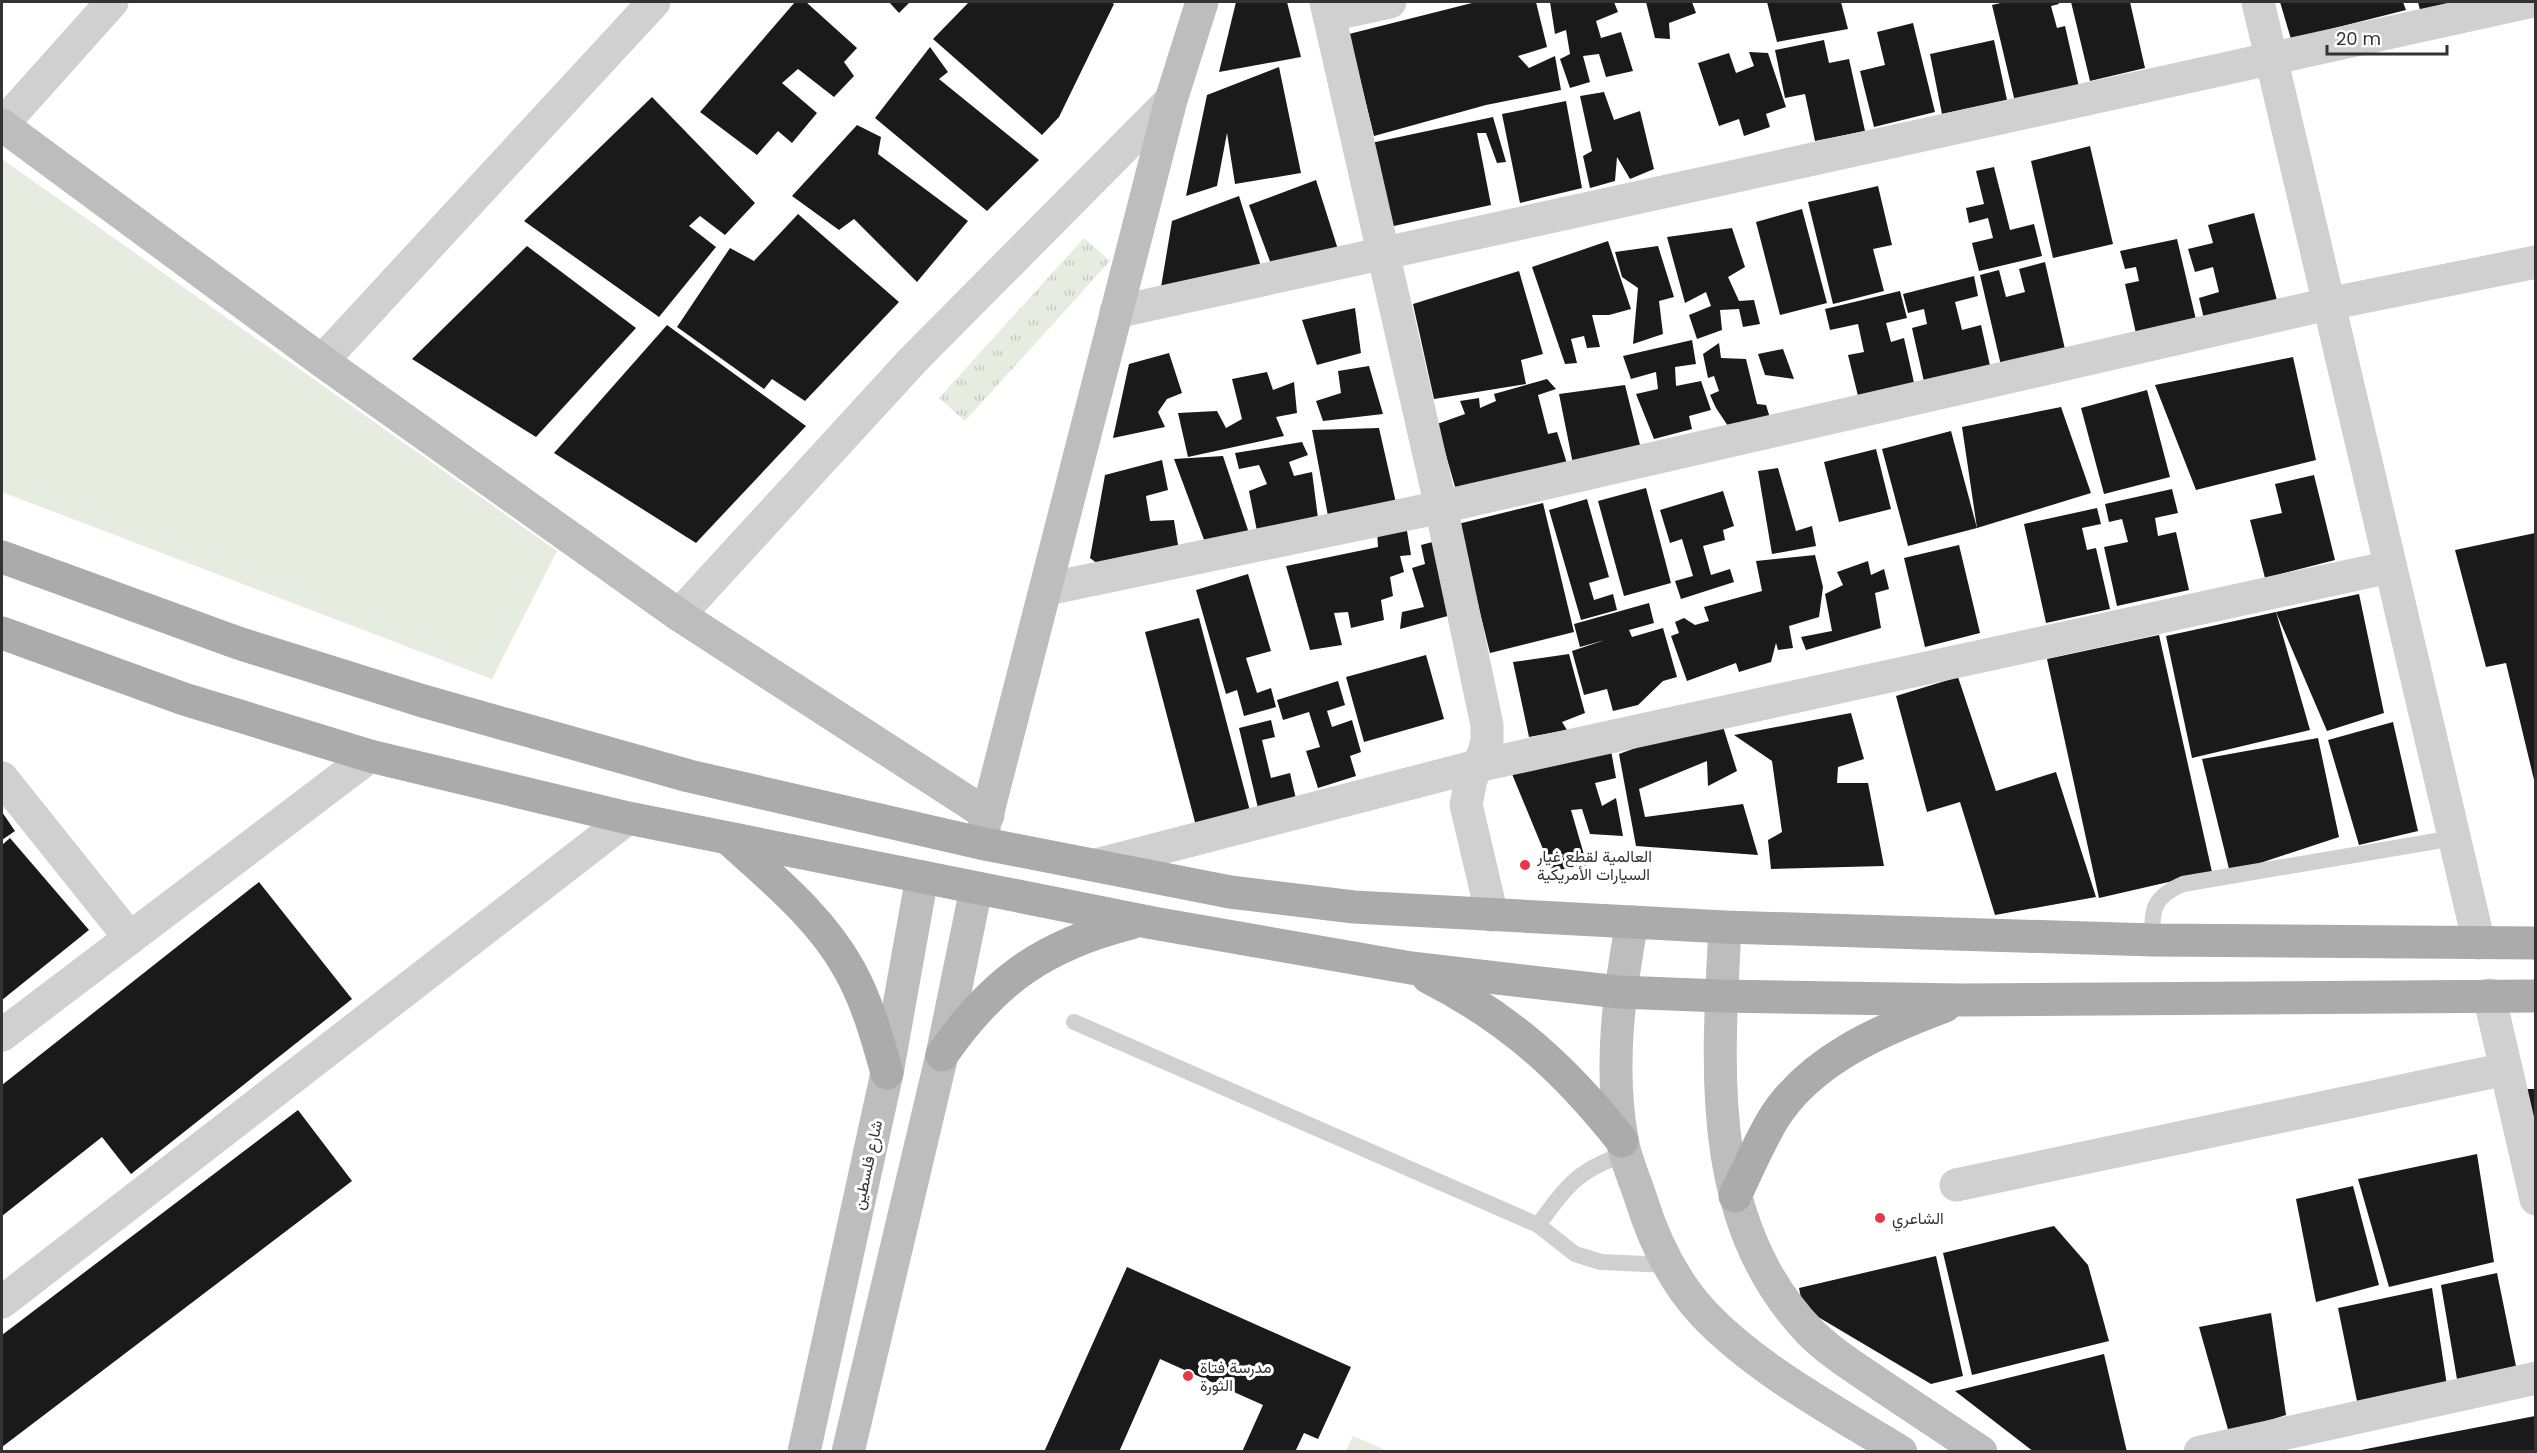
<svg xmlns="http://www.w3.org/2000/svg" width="2537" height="1453" font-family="Poppins,Vazirmatn,sans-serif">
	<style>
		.grass { fill: url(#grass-tufts) }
		.garden { fill: #e6ecdf }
		.building { fill: #1a1a1a }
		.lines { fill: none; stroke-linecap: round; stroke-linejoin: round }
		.lane { stroke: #d0d0d0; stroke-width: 16 }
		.street { stroke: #d0d0d0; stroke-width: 33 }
		.secondary { stroke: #bdbdbd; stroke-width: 33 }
		.primary { stroke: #ababab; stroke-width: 33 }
		.poi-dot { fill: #e63946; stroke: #fff; stroke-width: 2 }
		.labels { text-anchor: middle; stroke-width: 6; stroke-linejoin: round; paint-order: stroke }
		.poi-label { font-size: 16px; fill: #333; stroke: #fff; text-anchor: start }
		.street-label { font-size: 16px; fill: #333; stroke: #fff }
	</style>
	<defs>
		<pattern id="grass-tufts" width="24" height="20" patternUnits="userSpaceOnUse" patternTransform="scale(1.5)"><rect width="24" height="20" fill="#e6ecdf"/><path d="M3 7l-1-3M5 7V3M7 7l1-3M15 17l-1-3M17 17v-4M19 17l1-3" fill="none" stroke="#c6cbc0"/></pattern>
	</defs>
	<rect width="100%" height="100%" fill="#fff"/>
	<path class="grass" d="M 1084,238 L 1110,261 L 965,421 L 939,398 Z"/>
	<g class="garden">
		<path d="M 2,159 L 557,551 L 492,679 L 2,492 Z"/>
		<path d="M 1353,1436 L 1388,1451 L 1346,1451 Z"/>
	</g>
	<g class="building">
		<path d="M 795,2 L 806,2 L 857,48 L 844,62 L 854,76 L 834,97 L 798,69 L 782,83 L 817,113 L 792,143 L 778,131 L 757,155 L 700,112 Z"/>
		<path d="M 889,2 L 910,2 L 899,13 Z"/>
		<path d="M 969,2 L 1111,2 L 1114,4 L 1059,117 L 1042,135 L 933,39 Z"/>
		<path d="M 1236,2 L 1287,2 L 1301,57 L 1219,72 Z"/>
		<path d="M 1476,2 L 1536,2 L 1547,47 L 1518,56 L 1529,68 L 1555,56 L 1561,90 L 1486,105 L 1374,136 L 1349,34 Z"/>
		<path d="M 1550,2 L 1614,2 L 1618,12 L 1596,21 L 1601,38 L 1621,32 L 1633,71 L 1606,77 L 1599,54 L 1583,56 L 1590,82 L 1570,88 L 1560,59 L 1570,54 L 1566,30 L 1555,34 Z"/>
		<path d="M 1646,2 L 1692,2 L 1696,13 L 1669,23 L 1670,39 L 1655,38 Z"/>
		<path d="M 1767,2 L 1841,2 L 1848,29 L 1777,42 Z"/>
		<path d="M 2005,2 L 2058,2 L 2059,4 L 2051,6 L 2057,28 L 2065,26 L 2079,87 L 2015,102 L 1992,5 Z"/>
		<path d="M 2071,2 L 2130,2 L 2145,68 L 2090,81 Z"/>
		<path d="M 2280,2 L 2403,2 L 2406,10 L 2291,39 Z"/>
		<path d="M 2418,2 L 2464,2 L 2421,14 Z"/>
		<path d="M 1913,23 L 1935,112 L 1874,127 L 1860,71 L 1885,65 L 1877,32 Z"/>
		<path d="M 1824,40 L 1829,63 L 1849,59 L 1865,131 L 1815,141 L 1805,94 L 1785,98 L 1775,50 Z"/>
		<path d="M 1994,40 L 2007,100 L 1942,114 L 1930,54 Z"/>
		<path d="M 930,47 L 948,72 L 939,79 L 1039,160 L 987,211 L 875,118 Z"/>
		<path d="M 1749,52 L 1768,53 L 1786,107 L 1766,114 L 1770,127 L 1744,136 L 1739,119 L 1719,126 L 1698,63 L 1729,53 L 1736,73 L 1754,66 Z"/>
		<path d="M 1279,67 L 1301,173 L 1235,184 L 1227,133 L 1217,186 L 1186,196 L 1207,95 Z"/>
		<path d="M 1604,92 L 1614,120 L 1640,111 L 1654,169 L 1630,179 L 1617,157 L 1615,181 L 1590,188 L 1583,156 L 1592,151 L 1580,96 Z"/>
		<path d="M 652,97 L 755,203 L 725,235 L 700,216 L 689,226 L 716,247 L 659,317 L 524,221 Z"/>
		<path d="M 1566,101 L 1582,188 L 1520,203 L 1502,114 Z"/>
		<path d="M 1493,117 L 1506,162 L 1497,163 L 1486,133 L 1477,133 L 1491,205 L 1389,227 L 1371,143 Z"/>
		<path d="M 857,125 L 881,137 L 878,154 L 968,221 L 917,282 L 854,219 L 839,230 L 792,196 Z"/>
		<path d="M 2090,146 L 2113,244 L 2053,258 L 2031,161 Z"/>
		<path d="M 1994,167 L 2010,230 L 2034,224 L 2042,256 L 1979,271 L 1972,243 L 1993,238 L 1988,218 L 1969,223 L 1966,208 L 1984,204 L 1976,171 Z"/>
		<path d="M 1316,180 L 1341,259 L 1274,272 L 1249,205 Z"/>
		<path d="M 1878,186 L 1892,245 L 1873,249 L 1884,291 L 1833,304 L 1808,202 Z"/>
		<path d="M 1239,196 L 1263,273 L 1159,299 L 1172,221 Z"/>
		<path d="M 1802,209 L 1827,303 L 1780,315 L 1756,222 Z"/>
		<path d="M 2254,213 L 2279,308 L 2206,327 L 2199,298 L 2219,292 L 2213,267 L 2195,272 L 2188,249 L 2213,243 L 2208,225 Z"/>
		<path d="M 798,214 L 899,302 L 805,401 L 772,379 L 764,389 L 677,327 L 730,248 L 754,261 Z"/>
		<path d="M 1732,228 L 1745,267 L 1728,277 L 1739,301 L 1754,300 L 1760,324 L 1743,327 L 1739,309 L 1720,310 L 1722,330 L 1697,339 L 1689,315 L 1711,306 L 1706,292 L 1685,303 L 1667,237 Z"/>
		<path d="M 2177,239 L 2197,324 L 2137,338 L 2125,284 L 2139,281 L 2136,267 L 2125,269 L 2120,251 Z"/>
		<path d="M 1608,241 L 1631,309 L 1609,315 L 1592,315 L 1600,347 L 1587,348 L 1584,336 L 1571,339 L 1577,363 L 1565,364 L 1532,267 Z"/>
		<path d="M 527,246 L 636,328 L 536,437 L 412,359 Z"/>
		<path d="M 1658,246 L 1674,297 L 1659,301 L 1663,334 L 1633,344 L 1638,288 L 1622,277 L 1615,252 Z"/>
		<path d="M 2045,262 L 2067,358 L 2003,374 L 1980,275 L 1999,270 L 2006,297 L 2025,292 L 2019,269 Z"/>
		<path d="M 1519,271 L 1543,354 L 1521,360 L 1526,384 L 1434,399 L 1413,304 Z"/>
		<path d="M 1974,276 L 1978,296 L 1955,302 L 1962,330 L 1981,325 L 1991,370 L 1925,386 L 1912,328 L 1927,324 L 1924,309 L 1908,313 L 1903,294 Z"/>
		<path d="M 1900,291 L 1907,318 L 1886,323 L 1891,342 L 1904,338 L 1915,387 L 1859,400 L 1848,355 L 1864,352 L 1858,324 L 1830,330 L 1825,309 Z"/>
		<path d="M 1355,308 L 1361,353 L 1317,365 L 1302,320 Z"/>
		<path d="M 667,325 L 806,426 L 696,543 L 554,453 Z"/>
		<path d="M 1692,340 L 1696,364 L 1675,367 L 1676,386 L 1701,381 L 1711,410 L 1689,416 L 1692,429 L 1654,439 L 1636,394 L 1658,389 L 1656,372 L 1631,379 L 1623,356 Z"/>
		<path d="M 1719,343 L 1721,358 L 1746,359 L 1757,404 L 1766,405 L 1771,421 L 1734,435 L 1716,408 L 1710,395 L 1719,391 L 1714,376 L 1708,378 L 1703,354 Z"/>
		<path d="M 1783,349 L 1794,379 L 1765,375 L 1758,354 Z"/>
		<path d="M 1169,353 L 1182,393 L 1167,399 L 1158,412 L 1165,427 L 1113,438 L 1129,364 Z"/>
		<path d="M 2293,357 L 2316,460 L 2196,490 L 2155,385 Z"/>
		<path d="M 1369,366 L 1383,414 L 1323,421 L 1316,401 L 1341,393 L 1338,371 Z"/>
		<path d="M 1267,372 L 1273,390 L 1294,382 L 1297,413 L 1276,417 L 1284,436 L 1188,457 L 1178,413 L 1217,411 L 1226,428 L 1242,419 L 1232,379 Z"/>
		<path d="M 1547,379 L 1556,389 L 1538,395 L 1548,434 L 1557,432 L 1570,473 L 1458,497 L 1437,424 L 1465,414 L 1460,401 L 1479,398 L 1480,408 L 1496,401 L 1494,394 Z"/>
		<path d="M 1625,385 L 1643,457 L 1573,464 L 1559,394 Z"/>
		<path d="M 2147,390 L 2170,477 L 2104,494 L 2081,408 Z"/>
		<path d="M 2061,407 L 2091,493 L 1977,528 L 1962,427 Z"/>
		<path d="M 1379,428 L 1396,503 L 1328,516 L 1312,430 Z"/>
		<path d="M 1951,431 L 1977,528 L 1908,546 L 1882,449 Z"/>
		<path d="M 1302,442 L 1308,455 L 1289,462 L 1294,476 L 1312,472 L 1318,518 L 1257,531 L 1249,491 L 1267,484 L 1259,465 L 1239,469 L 1235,453 Z"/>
		<path d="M 1876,449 L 1891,509 L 1839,522 L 1824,462 Z"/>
		<path d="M 1223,456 L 1249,533 L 1206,545 L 1174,459 Z"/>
		<path d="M 1162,460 L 1168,490 L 1146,496 L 1150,521 L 1174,520 L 1179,551 L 1102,567 L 1090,558 L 1105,475 Z"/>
		<path d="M 1778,468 L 1796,531 L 1812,526 L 1816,546 L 1772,554 L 1758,471 Z"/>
		<path d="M 2314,475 L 2335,560 L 2265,578 L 2250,520 L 2282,513 L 2275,484 Z"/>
		<path d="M 1646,488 L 1671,583 L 1624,596 L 1598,501 Z"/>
		<path d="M 2172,489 L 2178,513 L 2155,518 L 2158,536 L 2176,532 L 2189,590 L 2117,606 L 2104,547 L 2128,542 L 2122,519 L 2109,522 L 2105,504 Z"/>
		<path d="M 1723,491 L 1734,526 L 1723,530 L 1725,540 L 1703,546 L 1711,575 L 1730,569 L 1734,582 L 1681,599 L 1675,581 L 1693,576 L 1682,539 L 1670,543 L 1660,510 Z"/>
		<path d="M 1587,499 L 1609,577 L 1589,583 L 1594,600 L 1613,594 L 1617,610 L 1581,620 L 1549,510 Z"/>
		<path d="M 1543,503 L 1574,632 L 1490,653 L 1458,524 Z"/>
		<path d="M 2097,508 L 2101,524 L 2082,528 L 2087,550 L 2096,548 L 2110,609 L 2046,623 L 2024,524 Z"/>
		<path d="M 1377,531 L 1407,531 L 1411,555 L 1400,556 L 1404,572 L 1390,577 L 1393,596 L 1381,600 L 1384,620 L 1351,628 L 1348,612 L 1334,613 L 1342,645 L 1310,650 L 1286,566 L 1378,547 Z"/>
		<path d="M 2535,533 L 2535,784 L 2506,663 L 2486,667 L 2455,550 Z"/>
		<path d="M 1440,540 L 1455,614 L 1400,629 L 1402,612 L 1424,607 L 1412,568 L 1425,564 L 1421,545 Z"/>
		<path d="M 1959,545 L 1980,633 L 1925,647 L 1904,558 Z"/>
		<path d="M 1815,555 L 1823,587 L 1819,617 L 1789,626 L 1793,648 L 1778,650 L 1776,643 L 1771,662 L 1739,672 L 1736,663 L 1687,681 L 1671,636 L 1679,633 L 1675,622 L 1684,618 L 1695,625 L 1709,621 L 1704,607 L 1762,591 L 1756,561 Z"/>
		<path d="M 1868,561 L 1871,575 L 1884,569 L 1889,589 L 1875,593 L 1881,628 L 1806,650 L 1801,637 L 1832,631 L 1825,594 L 1843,585 L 1837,572 Z"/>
		<path d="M 1248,574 L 1271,651 L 1246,658 L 1257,693 L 1271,688 L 1276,707 L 1244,716 L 1237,690 L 1226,694 L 1196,590 Z"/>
		<path d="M 2359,594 L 2384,713 L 2327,731 L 2276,612 Z"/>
		<path d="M 1649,603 L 1654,623 L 1629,630 L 1632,637 L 1663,628 L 1677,677 L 1663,681 L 1638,705 L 1613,711 L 1607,689 L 1584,695 L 1572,651 L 1605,640 L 1580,647 L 1574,624 Z"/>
		<path d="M 2276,612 L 2310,730 L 2192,758 L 2166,636 Z"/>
		<path d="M 1199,618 L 1250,811 L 1196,826 L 1145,632 Z"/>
		<path d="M 2159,635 L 2212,872 L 2099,898 L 2047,659 Z"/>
		<path d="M 1569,654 L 1585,713 L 1562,722 L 1567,730 L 1529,737 L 1513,662 Z"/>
		<path d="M 1426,655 L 1444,719 L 1364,742 L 1346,677 Z"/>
		<path d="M 1958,677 L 1996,791 L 2056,772 L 2096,897 L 1995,915 L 1960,802 L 1927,812 L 1896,696 Z"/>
		<path d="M 1338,681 L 1345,705 L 1327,711 L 1332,727 L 1352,720 L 1361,752 L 1350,756 L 1356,776 L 1318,788 L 1306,751 L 1320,747 L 1309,712 L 1283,720 L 1277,700 Z"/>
		<path d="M 1851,713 L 1864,759 L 1838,767 L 1837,783 L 1868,783 L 1884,866 L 1771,869 L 1768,840 L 1782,832 L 1772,761 L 1734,735 Z"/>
		<path d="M 1720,717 L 1737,771 L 1708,786 L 1707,761 L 1639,789 L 1645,817 L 1743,804 L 1758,855 L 1636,846 L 1619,754 Z"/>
		<path d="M 1271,720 L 1275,737 L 1262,740 L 1271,778 L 1290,773 L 1296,799 L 1258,808 L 1239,728 Z"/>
		<path d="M 2393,722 L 2418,831 L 2359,845 L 2328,740 Z"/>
		<path d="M 2318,738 L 2339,837 L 2230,873 L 2202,759 Z"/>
		<path d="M 1610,745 L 1616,778 L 1595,783 L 1602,806 L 1616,798 L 1623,836 L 1590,834 L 1582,809 L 1571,810 L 1587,865 L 1552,871 L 1512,774 Z"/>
		<path d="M 2,812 L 15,831 L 2,840 Z"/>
		<path d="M 10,838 L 89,930 L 2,1000 L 2,845 Z"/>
		<path d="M 259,882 L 352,999 L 131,1174 L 102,1137 L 2,1216 L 2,1085 Z"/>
		<path d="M 2518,1089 L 2535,1089 L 2535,1162 Z"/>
		<path d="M 298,1110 L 352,1181 L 2,1447 L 2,1335 Z"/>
		<path d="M 2477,1154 L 2494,1262 L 2389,1287 L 2358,1179 Z"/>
		<path d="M 2353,1186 L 2379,1285 L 2316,1302 L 2296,1199 Z"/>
		<path d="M 2054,1226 L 2088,1265 L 2109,1341 L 1972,1375 L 1943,1253 Z"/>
		<path d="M 1936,1256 L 1963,1376 L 1931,1384 L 1803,1308 L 1799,1288 Z"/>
		<path d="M 1127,1267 L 1351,1367 L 1318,1439 L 1304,1433 L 1295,1452 L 1242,1452 L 1263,1405 L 1160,1359 L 1119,1452 L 1044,1452 Z"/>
		<path d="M 2497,1273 L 2518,1376 L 2459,1391 L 2441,1285 Z"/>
		<path d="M 2432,1288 L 2448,1392 L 2359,1411 L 2338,1308 Z"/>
		<path d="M 2271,1313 L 2286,1415 L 2229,1433 L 2199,1327 Z"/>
		<path d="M 2104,1354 L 2127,1452 L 2034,1452 L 1955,1391 Z"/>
		<path d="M 2535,1416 L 2535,1452 L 2361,1452 L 2361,1450 Z"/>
	</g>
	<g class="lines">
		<g class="lane">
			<path d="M 2153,940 C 2151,909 2153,897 2183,884 L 2454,838"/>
			<path d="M 1074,1022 L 1538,1225 L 1575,1254 L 1601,1262 L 1668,1265"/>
			<path d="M 1538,1225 C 1567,1186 1578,1169 1626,1154"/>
		</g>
		<g class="street">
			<path d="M 1326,2 L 1441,507 L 1487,725 L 1487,740 L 1484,753 L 1471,779 L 1466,805 L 1492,915"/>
			<path d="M 2258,2 L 2479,943"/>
			<path d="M 1329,15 L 1390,2"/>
			<path d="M 2,125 L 112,2"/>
			<path d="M 1116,312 L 2529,2"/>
			<path d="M 322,361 L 654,2"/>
			<path d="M 1047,589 L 1441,507 L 2328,304 L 2536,262"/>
			<path d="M 679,615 L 913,360 L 1171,100"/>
			<path d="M 2,778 L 130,938"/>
			<path d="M 1096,865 L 1477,766 L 2390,567"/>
			<path d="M 2489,995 L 2536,1199"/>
			<path d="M 2,1035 L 370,756"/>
			<path d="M 1956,1185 L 2506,1069"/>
			<path d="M 2,1302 L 628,818"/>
			<path d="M 2200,1452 L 2536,1378"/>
		</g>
		<g class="secondary">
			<path d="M 2,125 L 322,361 L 679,615 L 988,815"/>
			<path d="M 982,835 L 1171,100 L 1202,2"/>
			<path d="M 1632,922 C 1619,994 1609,1066 1622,1139 C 1625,1159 1635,1180 1641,1199 C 1654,1241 1674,1282 1704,1314 C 1757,1370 1835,1411 1901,1452"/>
			<path d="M 1725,927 C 1718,1067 1704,1222 1810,1332 C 1831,1353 1857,1369 1882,1386 C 1915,1408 1948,1430 1981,1452"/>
			<path d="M 804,1452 L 887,1073 L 922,877"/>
			<path d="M 848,1452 L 942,1055 L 976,889"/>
		</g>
		<g class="primary">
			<path d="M 2,557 L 238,643 L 423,701 L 689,776 L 980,843 L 1230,892 L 1354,907 L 1725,927 L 2153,940 L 2536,943"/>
			<path d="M 2,633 L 184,699 L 370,756 L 628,818 L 1153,923 L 1411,968 L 1619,992 L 1721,996 L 1962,1000 L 2536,996"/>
			<path d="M 730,840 C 772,878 821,918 849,969 C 867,1001 877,1037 887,1073"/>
			<path d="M 1428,977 C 1510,1019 1565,1069 1622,1141"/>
			<path d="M 942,1055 C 993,981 1044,945 1131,923"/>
			<path d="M 1735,1196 C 1747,1171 1758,1145 1772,1121 C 1809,1060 1881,1030 1945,1006"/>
		</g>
	</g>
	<g class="poi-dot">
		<circle cx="1525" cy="865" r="6"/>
		<circle cx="1880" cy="1218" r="6"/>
		<circle cx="1188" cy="1376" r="6"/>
	</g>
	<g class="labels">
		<g class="poi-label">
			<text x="1537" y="862">العالمية لقطع غيار<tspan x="1537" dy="18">السيارات الأمريكية</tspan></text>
			<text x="1892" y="1224">الشاعري</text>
			<text x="1200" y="1373">مدرسة فتاة<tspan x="1200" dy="18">الثورة</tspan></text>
		</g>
		<g class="street-label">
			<text transform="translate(867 1165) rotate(-78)" y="6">شارع فلسطين</text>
		</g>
	</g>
	<rect width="2537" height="1453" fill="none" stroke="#333333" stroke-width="6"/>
	<path d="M2327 45v9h120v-9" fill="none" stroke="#333333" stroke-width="3"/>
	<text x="2336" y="45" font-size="18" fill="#333333" stroke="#ffffff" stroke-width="4.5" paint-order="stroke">20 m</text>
</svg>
